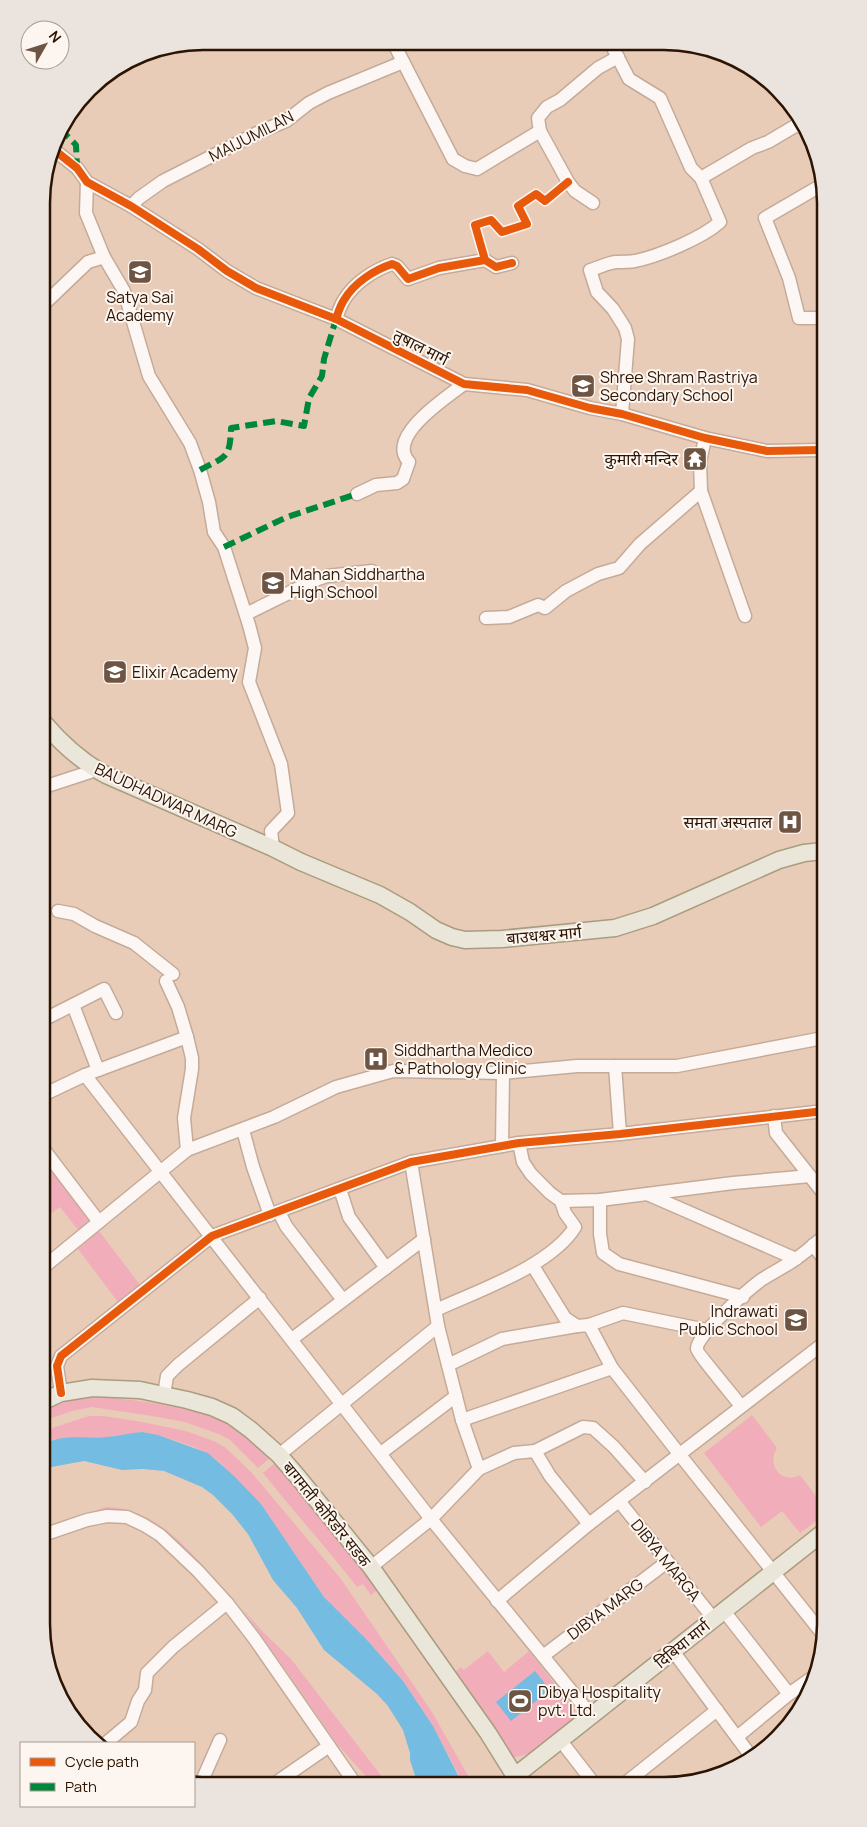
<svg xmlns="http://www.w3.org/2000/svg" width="867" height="1827" font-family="Manrope,'Noto Sans Devanagari',sans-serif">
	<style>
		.green { fill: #f1adb9 }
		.water { fill: #74bce1 }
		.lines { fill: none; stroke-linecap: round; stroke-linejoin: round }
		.minor-casing { stroke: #c4ab99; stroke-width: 15 }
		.major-casing { stroke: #a99c7f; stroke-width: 19 }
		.minor { stroke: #fcf7f4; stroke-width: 12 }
		.major { stroke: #eae6d9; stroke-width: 16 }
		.quiet { stroke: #00873e; stroke-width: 6; stroke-dasharray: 12 6; stroke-linecap: butt }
		.cycleway-casing { stroke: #fcf5f0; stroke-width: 11 }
		.cycleway { stroke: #e8590c; stroke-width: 8 }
		.labels { text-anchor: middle; stroke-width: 4; stroke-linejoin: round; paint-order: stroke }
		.street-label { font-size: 16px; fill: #2c1402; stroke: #fcf5f0 }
		.poi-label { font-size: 16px; fill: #2c1402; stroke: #fcf5f0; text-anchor: start }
		.rim { fill: none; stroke: #2c1402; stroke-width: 2.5 }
	</style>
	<rect width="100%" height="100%" fill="#e9ccb8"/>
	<g class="green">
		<path d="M 51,1173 L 56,1174 L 89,1218 L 87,1225 L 79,1231 L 60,1207 L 46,1217 L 45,1216 L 45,1176 Z"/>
		<path d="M 99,1231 L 140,1285 L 118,1302 L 78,1249 Z"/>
		<path d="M 95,1397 C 128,1398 161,1404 193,1411 C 204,1414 216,1416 226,1422 C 243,1431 256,1446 270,1458 L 258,1468 L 230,1440 L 221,1435 L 185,1422 L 152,1416 L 92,1407 L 72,1411 L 46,1420 L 46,1409 L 68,1401 Z"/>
		<path d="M 752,1415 L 777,1448 C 766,1465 782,1485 800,1475 L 825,1508 L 825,1514 L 800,1533 L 782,1511 L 761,1527 L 704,1453 Z"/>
		<path d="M 89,1416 L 104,1416 L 142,1422 L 186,1431 L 216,1442 L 226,1448 L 251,1472 L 341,1579 L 432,1712 L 471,1781 L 462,1781 L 433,1726 L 403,1681 L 367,1640 L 324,1597 L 261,1504 L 220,1463 L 208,1453 L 192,1446 L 158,1435 L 142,1432 L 107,1437 L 54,1439 L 46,1443 L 46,1430 Z"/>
		<path d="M 275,1463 L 324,1521 L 377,1590 L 371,1595 L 363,1584 L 357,1587 C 327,1548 294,1512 263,1473 Z"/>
		<path d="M 106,1507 C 157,1509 184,1546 217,1581 L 169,1533 L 152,1521 L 141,1517 L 125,1513 L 49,1527 Z"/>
		<path d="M 243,1609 L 262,1631 L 291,1659 L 386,1782 L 371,1782 L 337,1744 Z"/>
		<path d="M 488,1651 L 504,1672 L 529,1651 L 575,1710 L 574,1718 C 558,1731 534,1757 513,1757 L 454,1673 L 461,1667 L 464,1670 Z"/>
	</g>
	<g class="water">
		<path d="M 142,1432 L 158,1435 L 208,1453 L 234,1476 L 261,1504 L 324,1597 L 367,1640 L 403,1681 L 433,1726 L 461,1781 L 417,1782 L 410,1760 L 410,1753 L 403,1730 L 388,1706 L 377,1694 L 324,1650 L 297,1608 L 273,1580 L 248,1534 L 232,1514 L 213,1495 L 202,1487 L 164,1471 L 143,1469 L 122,1470 L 84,1461 L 46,1468 L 46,1443 C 65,1434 85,1439 106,1437 C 118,1436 130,1433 142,1432 Z"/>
		<path d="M 535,1671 L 550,1690 L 511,1721 L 496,1702 Z"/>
	</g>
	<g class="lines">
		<defs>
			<g id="minor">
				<path d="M 393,42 L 453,159 L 465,166 L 477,169 L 540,131"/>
				<path d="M 611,44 L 629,79 L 660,98 L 691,168 L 701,178 L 720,222 C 702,238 659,256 635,261 C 629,262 622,262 616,262 C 607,263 598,268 590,270 L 597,292 L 613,309 L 625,328 L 628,339 L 622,414"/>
				<path d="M 53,149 L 77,168 L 87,182 L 131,206 L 198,249 L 227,271 L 256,288 L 336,319 L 464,384 L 527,390 L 590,408 L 622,414 L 705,438 L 767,451 L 821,450"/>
				<path d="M 701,178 L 752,148 L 768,142 L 795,126 L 805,127"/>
				<path d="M 87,182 L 86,213 L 104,257 L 124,291 L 149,376 L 190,443 L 200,470 L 209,502 L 214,532 L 224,547 L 249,625 L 255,648 L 249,682 L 281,764 L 288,813 L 271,831 L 273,848"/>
				<path d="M 820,186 L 765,218 L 789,278 L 799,318 L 821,318"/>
				<path d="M 593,203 L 575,191 L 568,182 L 540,131 L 538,118 L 547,107 L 560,100 L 598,68 L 618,57"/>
				<path d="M 131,206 L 139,198 L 163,181 L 257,133 L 286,121 L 309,103 L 328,93 L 403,62"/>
				<path d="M 42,306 L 88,262 L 104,257"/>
				<path d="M 336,319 C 338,313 340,306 344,300 C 354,283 374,270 392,264 L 397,266 L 408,279 L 439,268 L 485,260 L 496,267 L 512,263"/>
				<path d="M 701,491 L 745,616"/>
				<path d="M 357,494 L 376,485 L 397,483 L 403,479 L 409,462 C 385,437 447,397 464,384"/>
				<path d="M 246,614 L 315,580 L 327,576 L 372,571"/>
				<path d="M 486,618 L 509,617 L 538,605 L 545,608 L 566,591 L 598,574 L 619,568 L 640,544 L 701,491 L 700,462 L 705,438"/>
				<path d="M 44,787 L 96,770"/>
				<path d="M 58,911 L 74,914 L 95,926 L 134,943 L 173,974"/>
				<path d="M 73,1005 L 98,1070"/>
				<path d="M 45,1019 L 104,989 L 116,1013"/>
				<path d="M 187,1037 L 192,1058 L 192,1069 L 184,1118 L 187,1150"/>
				<path d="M 615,1066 L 620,1134"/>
				<path d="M 85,1075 L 431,1519 L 591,1715"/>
				<path d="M 45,1094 L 85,1075 L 187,1037 L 178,1007 L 166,981"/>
				<path d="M 774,1116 L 776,1133 L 824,1194"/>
				<path d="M 243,1130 L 253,1167 L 270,1215"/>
				<path d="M 502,1146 L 503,1073"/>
				<path d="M 45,1151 L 99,1222"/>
				<path d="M 411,1162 L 438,1326 L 462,1420 L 479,1469"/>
				<path d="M 340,1189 L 349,1217 L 386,1268"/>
				<path d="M 647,1194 L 796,1259"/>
				<path d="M 600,1200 L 600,1234 L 603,1253 L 619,1264 L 743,1297"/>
				<path d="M 561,1201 L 600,1200 L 733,1183 L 810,1176"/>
				<path d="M 279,1212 L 286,1226 L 343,1300"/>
				<path d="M 813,1245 L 824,1259"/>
				<path d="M 45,1266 L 187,1150 L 274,1117 L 336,1087 L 393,1071 L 503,1073 L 577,1066 L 677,1066 L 823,1038"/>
				<path d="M 533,1266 L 565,1318 L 577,1326 L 589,1325 L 612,1368 L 680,1455 L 825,1637"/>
				<path d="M 436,1310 C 477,1291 551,1266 575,1227 L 565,1213 L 561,1201 L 550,1193 L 531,1174 L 523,1162 L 519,1143"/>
				<path d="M 589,1325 L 623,1313 L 706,1330"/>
				<path d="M 292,1339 L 424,1239"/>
				<path d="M 448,1365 L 502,1339 L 577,1326"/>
				<path d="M 61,1393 L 57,1366 L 61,1356 L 212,1236 L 411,1162 L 519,1143 L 620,1134 L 824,1111"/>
				<path d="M 164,1395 L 167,1376 L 178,1365 L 260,1298"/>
				<path d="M 741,1406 C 735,1398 697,1353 697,1349 C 695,1336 749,1289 761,1280 C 772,1273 784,1267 794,1260 C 805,1253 815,1244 824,1236"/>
				<path d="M 462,1420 L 612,1368"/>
				<path d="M 535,1451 L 583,1427 L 593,1428 L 614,1447 L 645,1482"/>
				<path d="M 381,1453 L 456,1396"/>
				<path d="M 279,1455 L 438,1326"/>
				<path d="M 619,1501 L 713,1618"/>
				<path d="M 46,1534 L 87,1520 L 107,1516 L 127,1517 L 144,1525 L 160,1535 L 198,1571 L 227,1603 L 254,1638 L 354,1782"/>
				<path d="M 371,1567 L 431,1519 L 479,1469 L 514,1453 L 535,1451 L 550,1476 L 589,1524"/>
				<path d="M 497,1601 L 589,1524 L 824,1343"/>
				<path d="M 724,1611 L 789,1694"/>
				<path d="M 673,1651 L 753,1759"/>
				<path d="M 543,1656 L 667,1562"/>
				<path d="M 737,1737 L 789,1694 L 816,1675"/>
				<path d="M 561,1741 L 592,1781"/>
				<path d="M 106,1743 L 131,1722 L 138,1701 L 145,1690 L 147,1673 L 173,1647 L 227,1603"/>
				<path d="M 628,1781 L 717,1710"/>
				<path d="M 277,1782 L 329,1746"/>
				<path d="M 201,1783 L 220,1740"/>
			</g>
			<g id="major">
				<path d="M 44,723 C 61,743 82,762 106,775 L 273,848 L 301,862 L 380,895 L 410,912 L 436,930 L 452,937 L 465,940 L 502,939 L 615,928 L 653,916 L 779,860 L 804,853 L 823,851"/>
				<path d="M 46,1400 L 61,1393 L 92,1388 L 140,1390 L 187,1400 L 212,1407 L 232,1416 L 251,1430 L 279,1455 L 298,1477 L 371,1567 L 488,1733 L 518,1781"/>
				<path d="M 515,1776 L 825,1531"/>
			</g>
		</defs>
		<use href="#minor" class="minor-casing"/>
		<use href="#major" class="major-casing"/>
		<use href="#minor" class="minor"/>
		<use href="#major" class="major"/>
		<g class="quiet">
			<path d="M 60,129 L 76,145 L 77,168"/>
			<path d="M 200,470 C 226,456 230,459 231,428 L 276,421 L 304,426 L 309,398 L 322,376 L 324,359 L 336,319"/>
			<path d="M 224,547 L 287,517 L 357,494"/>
		</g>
		<defs>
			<g id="cycleway">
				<path d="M 53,149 L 77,168 L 87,182 L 131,206 L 198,249 L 227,271 L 256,288 L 336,319 L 464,384 L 527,390 L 590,408 L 622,414 L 705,438 L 767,451 L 821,450"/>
				<path d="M 485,260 L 475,225 L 491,220 L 502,232 L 527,224 L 518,206 L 536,194 L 545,201 L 568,182"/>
				<path d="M 336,319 C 338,313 340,306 344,300 C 354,283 374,270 392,264 L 397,266 L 408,279 L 439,268 L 485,260 L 496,267 L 512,263"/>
				<path d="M 61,1393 L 57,1366 L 61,1356 L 212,1236 L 411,1162 L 519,1143 L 620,1134 L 824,1111"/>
			</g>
		</defs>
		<use href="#cycleway" class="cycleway-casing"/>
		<use href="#cycleway" class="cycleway"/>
	</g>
	<defs>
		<symbol id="school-square" viewBox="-11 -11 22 22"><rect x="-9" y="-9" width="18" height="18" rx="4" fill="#6e5442" stroke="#fcf5f0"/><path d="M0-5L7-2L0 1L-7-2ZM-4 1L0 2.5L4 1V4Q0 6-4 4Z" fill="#fff"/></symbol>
		<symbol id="temple-square" viewBox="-11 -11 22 22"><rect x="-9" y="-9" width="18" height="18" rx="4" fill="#6e5442" stroke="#fcf5f0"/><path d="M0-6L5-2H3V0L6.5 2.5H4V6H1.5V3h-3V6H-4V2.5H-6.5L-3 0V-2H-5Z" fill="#fff"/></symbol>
		<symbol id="hospital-square" viewBox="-11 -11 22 22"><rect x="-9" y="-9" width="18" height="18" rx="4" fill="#6e5442" stroke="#fcf5f0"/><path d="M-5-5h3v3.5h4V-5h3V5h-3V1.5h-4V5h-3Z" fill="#fff"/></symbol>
		<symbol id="stadium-square" viewBox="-11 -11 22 22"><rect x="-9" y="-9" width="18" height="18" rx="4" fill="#6e5442" stroke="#fcf5f0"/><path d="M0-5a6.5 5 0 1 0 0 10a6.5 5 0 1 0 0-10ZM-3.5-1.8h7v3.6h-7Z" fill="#fff"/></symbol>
	</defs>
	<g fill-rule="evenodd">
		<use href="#school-square" x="126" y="258" width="28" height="28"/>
		<use href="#school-square" x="569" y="372" width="28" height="28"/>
		<use href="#temple-square" x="681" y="445" width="28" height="28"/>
		<use href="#school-square" x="259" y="569" width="28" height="28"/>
		<use href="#school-square" x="101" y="658" width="28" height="28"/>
		<use href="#hospital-square" x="776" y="808" width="28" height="28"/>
		<use href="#hospital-square" x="362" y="1045" width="28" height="28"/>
		<use href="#school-square" x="782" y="1306" width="28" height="28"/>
		<use href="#stadium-square" x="506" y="1687" width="28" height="28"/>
	</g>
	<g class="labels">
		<g class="street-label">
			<text transform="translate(251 136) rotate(-27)" y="6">MAIJUMILAN</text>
			<text transform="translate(421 347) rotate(27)" y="6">तुषाल मार्ग</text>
			<text transform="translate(166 800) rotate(25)" y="6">BAUDHADWAR MARG</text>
			<text transform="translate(544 935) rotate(-5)" y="6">बाउधश्वर मार्ग</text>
			<text transform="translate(327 1514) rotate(51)" y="6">बागमती कोरिडोर सडक</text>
			<text transform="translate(666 1560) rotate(51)" y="6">DIBYA MARGA</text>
			<text transform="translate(605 1609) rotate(-37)" y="6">DIBYA MARG</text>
			<text transform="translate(682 1644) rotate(-39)" y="6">दिबिया मार्ग</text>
		</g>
		<g class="poi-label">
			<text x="140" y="303" text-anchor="middle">Satya Sai<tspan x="140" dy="18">Academy</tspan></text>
			<text x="600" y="383">Shree Shram Rastriya<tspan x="600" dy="18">Secondary School</tspan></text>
			<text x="678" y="465" text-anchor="end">कुमारी मन्दिर</text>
			<text x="290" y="580">Mahan Siddhartha<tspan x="290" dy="18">High School</tspan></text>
			<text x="132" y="678">Elixir Academy</text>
			<text x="772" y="828" text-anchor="end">समता अस्पताल</text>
			<text x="394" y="1056">Siddhartha Medico<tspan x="394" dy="18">&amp; Pathology Clinic</tspan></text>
			<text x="778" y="1317" text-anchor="end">Indrawati<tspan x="778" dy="18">Public School</tspan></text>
			<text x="538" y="1698">Dibya Hospitality<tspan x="538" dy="18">pvt. Ltd.</tspan></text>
		</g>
	</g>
	<path d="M0 0H867V1827H0ZM203 50H664A153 153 0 0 1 817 203V1624A153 153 0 0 1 664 1777H203A153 153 0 0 1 50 1624V203A153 153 0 0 1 203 50Z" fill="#ebe3dd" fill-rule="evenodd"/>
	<path class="rim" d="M203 50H664A153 153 0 0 1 817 203V1624A153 153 0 0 1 664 1777H203A153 153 0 0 1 50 1624V203A153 153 0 0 1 203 50Z"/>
	<rect x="20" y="1742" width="175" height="65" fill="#fcf5f0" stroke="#a99b91"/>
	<rect x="30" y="1758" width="25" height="8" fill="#e8590c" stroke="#a99b91"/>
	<text x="65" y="1767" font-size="15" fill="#2c1402">Cycle path</text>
	<rect x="30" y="1783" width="25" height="8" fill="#00873e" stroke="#a99b91"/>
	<text x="65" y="1792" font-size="15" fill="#2c1402">Path</text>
	<g transform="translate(45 45) rotate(51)"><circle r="24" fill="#fcf5f0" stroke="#a99b91"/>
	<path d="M0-4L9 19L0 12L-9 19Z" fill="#6e5442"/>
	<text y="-8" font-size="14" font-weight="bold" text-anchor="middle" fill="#2c1402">N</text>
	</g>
</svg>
